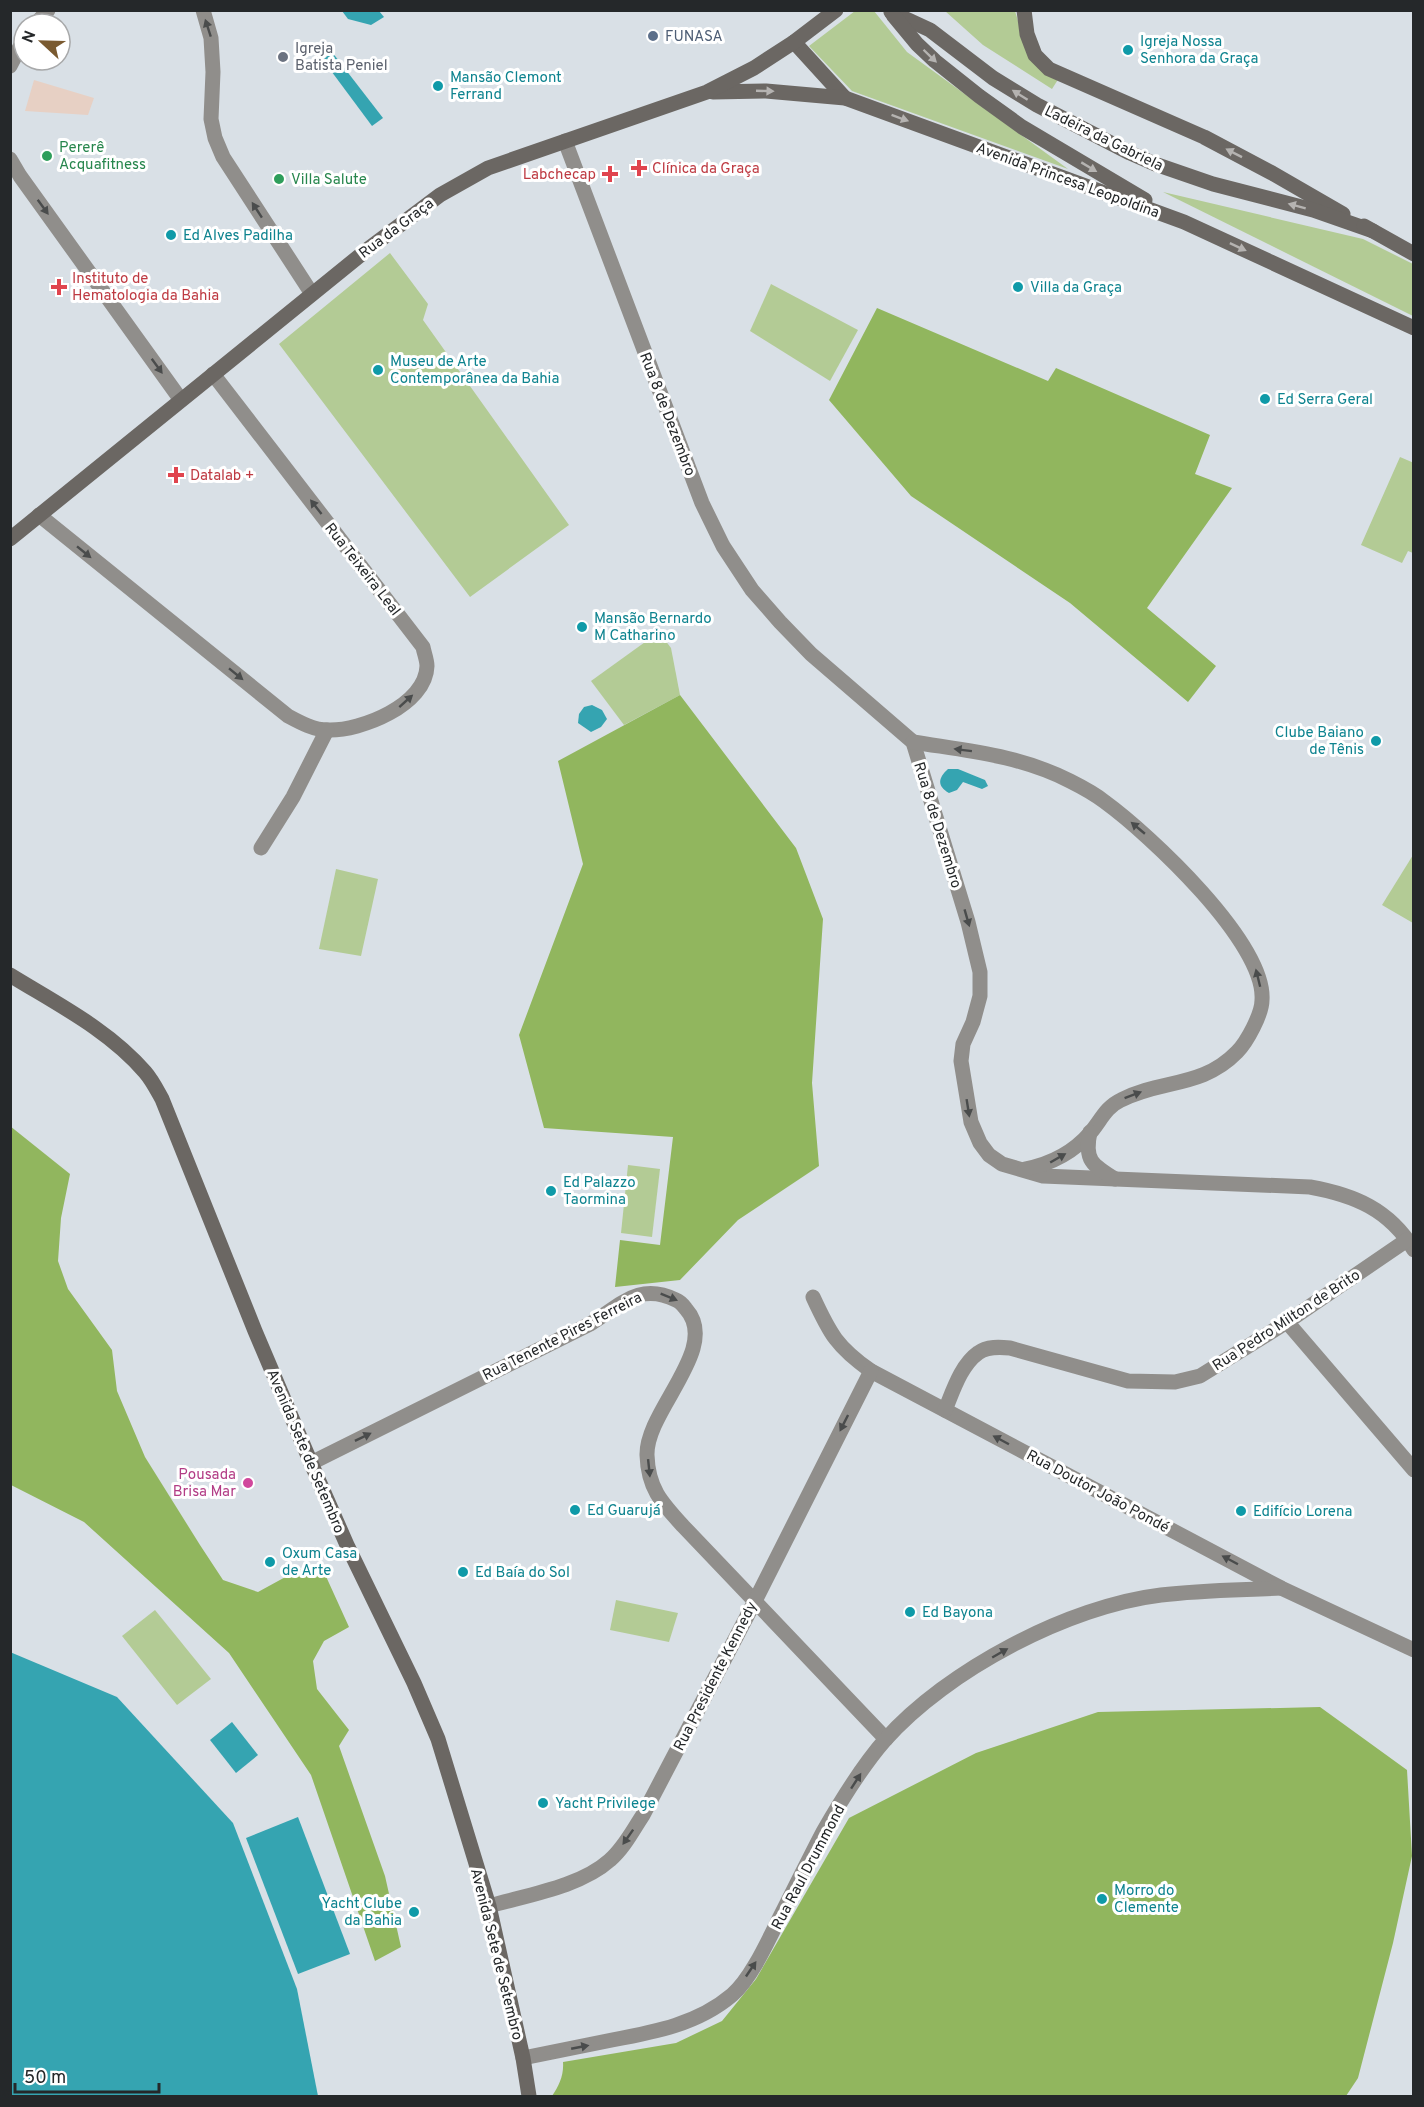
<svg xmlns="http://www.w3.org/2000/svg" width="1424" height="2107" font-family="Overpass,sans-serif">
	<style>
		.education { fill: #e7d0c4 }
		.green { fill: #b3cb95 }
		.forest { fill: #91b65e }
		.water { fill: #35a4b1 }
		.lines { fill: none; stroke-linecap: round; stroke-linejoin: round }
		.minor { stroke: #908e8b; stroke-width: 15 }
		.secondary { stroke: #6b6763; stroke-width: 15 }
		.oneway { fill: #4a4c4c }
		.oneway2 { fill: #b5b3b1 }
		.service-dot { fill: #5c6f8a; stroke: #fff; stroke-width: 2 }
		.culture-dot { fill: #0f9aa8; stroke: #fff; stroke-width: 2 }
		.worship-dot { fill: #6b7280; stroke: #fff; stroke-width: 2 }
		.leisure-dot { fill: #2e9e5b; stroke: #fff; stroke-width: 2 }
		.health-dot { fill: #e0444e; stroke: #fff; stroke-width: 2 }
		.hotel-dot { fill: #d1479c; stroke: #fff; stroke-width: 2 }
		.labels { text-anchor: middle; stroke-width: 6; stroke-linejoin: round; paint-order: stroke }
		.service-label { font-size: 15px; fill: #4e5e75; stroke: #fff; text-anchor: start }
		.culture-label { font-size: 15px; fill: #0d838f; stroke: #fff; text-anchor: start }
		.worship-label { font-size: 15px; fill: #5b616d; stroke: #fff; text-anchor: start }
		.street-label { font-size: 15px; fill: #25282a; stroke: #fff }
		.leisure-label { font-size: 15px; fill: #27864d; stroke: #fff; text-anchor: start }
		.health-label { font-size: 15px; fill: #be3a42; stroke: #fff; text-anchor: start }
		.hotel-label { font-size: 15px; fill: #b23c85; stroke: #fff; text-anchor: end }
	</style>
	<rect width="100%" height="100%" fill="#d9e0e6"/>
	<path class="education" d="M 34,80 L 94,98 L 88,115 L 25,111 Z"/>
	<g class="green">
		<path d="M 855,11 L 874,11 L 907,52 L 1068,169 L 852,91 L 809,46 Z"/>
		<path d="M 945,11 L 1015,11 L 1029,57 L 1059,78 L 1052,89 L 983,45 Z"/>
		<path d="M 1163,192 L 1363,239 L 1413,264 L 1413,316 Z"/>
		<path d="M 390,253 L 428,304 L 423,320 L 569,525 L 470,597 L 279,344 Z"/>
		<path d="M 771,284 L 858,330 L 830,381 L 750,331 Z"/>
		<path d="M 1400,457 L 1414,463 L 1413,553 L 1408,551 L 1402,563 L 1361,545 Z"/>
		<path d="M 659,632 L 671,648 L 680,695 L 624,725 L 591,681 Z"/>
		<path d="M 1413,855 L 1414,922 L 1413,923 L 1382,905 Z"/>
		<path d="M 336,869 L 378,879 L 361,956 L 319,949 Z"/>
		<path d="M 628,1165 L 660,1169 L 652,1237 L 621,1233 Z"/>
		<path d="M 616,1600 L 678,1613 L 669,1642 L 610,1630 Z"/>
		<path d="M 155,1610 L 211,1679 L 177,1705 L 122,1636 Z"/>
	</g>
	<g class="forest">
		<path d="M 877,308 L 1048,381 L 1056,368 L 1210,435 L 1195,474 L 1232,488 L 1147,608 L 1216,666 L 1188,702 L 1070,603 L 911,496 L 829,400 Z"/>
		<path d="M 680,695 L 796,848 L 823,919 L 812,1083 L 819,1166 L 738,1220 L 680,1280 L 615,1287 L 620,1240 L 660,1245 L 673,1137 L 544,1128 L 519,1035 L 583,864 L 558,761 Z"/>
		<path d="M 10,1126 L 70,1174 L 61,1218 L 58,1261 L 68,1289 L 112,1350 L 117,1391 L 145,1457 L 200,1545 L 223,1580 L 258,1592 L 300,1569 L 324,1572 L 349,1627 L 324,1641 L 313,1661 L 317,1689 L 349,1730 L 339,1746 L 385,1876 L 401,1947 L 375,1961 L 311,1775 L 229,1653 L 84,1522 L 11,1485 Z"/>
		<path d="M 1320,1707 L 1407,1770 L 1412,1856 L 1393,1943 L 1358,2078 L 1346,2096 L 552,2096 C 559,2086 564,2075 563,2062 L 676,2043 L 722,2021 L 756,1979 L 849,1818 L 976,1753 L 1098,1712 Z"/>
	</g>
	<g class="water">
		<path d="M 342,11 L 379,11 L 384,17 L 371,25 L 348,19 Z"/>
		<path d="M 332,52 L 383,118 L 372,126 L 323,60 Z"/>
		<path d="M 592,705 L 602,710 L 607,719 L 601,727 L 591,732 L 578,723 L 579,714 L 584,707 Z"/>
		<path d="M 948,769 L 958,769 L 985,780 L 988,786 L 982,789 L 963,782 L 957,790 L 949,793 C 937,786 938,778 948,769 Z"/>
		<path d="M 10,1652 L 117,1697 L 233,1823 L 297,1989 L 318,2096 L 11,2096 Z"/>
		<path d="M 232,1722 L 258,1755 L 236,1773 L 210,1740 Z"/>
		<path d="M 298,1817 L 350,1954 L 298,1974 L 246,1838 Z"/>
	</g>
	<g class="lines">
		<g class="minor">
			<path d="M 203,10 L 211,38 L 213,72 L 211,119 L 215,138 L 223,157 L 312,294"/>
			<path d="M 36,24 L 48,10"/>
			<path d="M 10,66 L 24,39"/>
			<path d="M 565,141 L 702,503 L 723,546 L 752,590 L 780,622 L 811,654 L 913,742 L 968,922 L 980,972 L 980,996 L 973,1022 L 963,1044 L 961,1061 L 971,1122 L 980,1143 L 989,1155 L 1002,1164 L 1043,1176 L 1310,1187 C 1354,1195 1389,1209 1414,1250"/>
			<path d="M 10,159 L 20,176 L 181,400"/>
			<path d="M 39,515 L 288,716 C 301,723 314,730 328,730 C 361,731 426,705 427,666 C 427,660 424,653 423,647 L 213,374"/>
			<path d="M 913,742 C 968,751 1019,755 1070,781 C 1082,787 1095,794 1105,802 C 1149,834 1266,943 1262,1000 C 1262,1014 1247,1042 1237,1052 C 1202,1088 1162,1079 1121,1100 C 1106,1107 1101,1120 1091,1132 C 1073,1153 1051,1164 1025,1169"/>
			<path d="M 261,848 L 293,797 L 327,730"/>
			<path d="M 1090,1132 C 1084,1160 1092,1165 1115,1179"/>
			<path d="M 813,1297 C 830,1334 837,1347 871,1371 L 1281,1588 L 1414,1650"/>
			<path d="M 1287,1322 L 1414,1470"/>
			<path d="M 945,1410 C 953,1391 961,1365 978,1353 C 987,1346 1000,1347 1010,1348 L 1128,1381 L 1175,1382 L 1200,1376 L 1287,1322 L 1407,1240"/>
			<path d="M 311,1463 L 590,1324 C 621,1305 639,1282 676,1300 C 681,1302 683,1305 686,1309 C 721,1348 646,1410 647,1455 C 648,1488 661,1502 683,1526 L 886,1739"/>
			<path d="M 489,1906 C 527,1895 580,1887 610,1860 C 624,1848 633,1830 643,1815 L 755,1601 L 871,1371"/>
			<path d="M 523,2058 C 553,2052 582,2046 612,2040 C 655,2032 698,2024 732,1995 C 753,1977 771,1934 784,1909 C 797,1883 810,1857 823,1832 C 839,1804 864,1764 885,1740 C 947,1670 1069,1606 1161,1595 C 1201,1590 1241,1590 1281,1588"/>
		</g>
		<g class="secondary">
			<path d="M 1024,10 L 1027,34 L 1035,55 L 1049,69 L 1204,137 L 1272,173 L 1343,214"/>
			<path d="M 891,12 L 930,30 L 993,78 L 1037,105 L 1130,153 L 1155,164 L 1213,184 L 1313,210 L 1373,231"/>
			<path d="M 893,15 L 917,44 L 935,61 L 979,96 L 1022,127 L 1145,200"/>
			<path d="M 794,42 L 845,98"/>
			<path d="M 713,92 L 766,91 L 845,98 L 1184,222 L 1414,328"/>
			<path d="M 1364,226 L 1414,254"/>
			<path d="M 10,539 L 368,249 L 440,195 L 488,168 L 707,92 L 754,68 L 794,42 L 836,10"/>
			<path d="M 10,975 C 57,1004 109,1030 145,1072 C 152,1080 157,1090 162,1099 L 255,1331 L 311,1463 L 347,1545 L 414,1683 L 438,1739 L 489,1906 L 523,2058 L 529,2096"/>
		</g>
	</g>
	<defs><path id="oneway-solid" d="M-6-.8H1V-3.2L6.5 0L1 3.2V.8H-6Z" transform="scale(1.5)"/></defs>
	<g class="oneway">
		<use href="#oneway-solid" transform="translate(208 28) rotate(-108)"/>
		<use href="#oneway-solid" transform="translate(43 207) rotate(54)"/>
		<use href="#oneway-solid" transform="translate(257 210) rotate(-123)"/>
		<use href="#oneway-solid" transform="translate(157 366) rotate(54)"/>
		<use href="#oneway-solid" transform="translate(316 507) rotate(-128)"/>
		<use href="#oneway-solid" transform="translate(84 552) rotate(39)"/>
		<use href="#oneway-solid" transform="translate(236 674) rotate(39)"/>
		<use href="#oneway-solid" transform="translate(406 701) rotate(-42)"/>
		<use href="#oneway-solid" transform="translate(963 750) rotate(-173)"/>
		<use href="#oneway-solid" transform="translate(1138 828) rotate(-140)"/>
		<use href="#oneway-solid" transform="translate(967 918) rotate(74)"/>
		<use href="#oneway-solid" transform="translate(1258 978) rotate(-104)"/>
		<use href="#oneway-solid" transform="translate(1133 1095) rotate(-21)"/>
		<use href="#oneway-solid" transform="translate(968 1108) rotate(81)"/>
		<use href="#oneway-solid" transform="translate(1058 1158) rotate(-30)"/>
		<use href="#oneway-solid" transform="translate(669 1297) rotate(22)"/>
		<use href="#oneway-solid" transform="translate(844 1423) rotate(117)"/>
		<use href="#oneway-solid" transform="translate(363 1437) rotate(-26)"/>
		<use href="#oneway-solid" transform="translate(1001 1440) rotate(-152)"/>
		<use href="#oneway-solid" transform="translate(649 1468) rotate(84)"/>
		<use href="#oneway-solid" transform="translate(1230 1560) rotate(-152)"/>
		<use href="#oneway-solid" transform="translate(1000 1653) rotate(-30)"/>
		<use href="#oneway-solid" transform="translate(856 1781) rotate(-57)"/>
		<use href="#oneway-solid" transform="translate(628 1837) rotate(125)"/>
		<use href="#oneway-solid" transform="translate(751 1969) rotate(-56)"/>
		<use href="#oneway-solid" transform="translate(580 2047) rotate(-11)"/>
	</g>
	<g class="oneway2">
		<use href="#oneway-solid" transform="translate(930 56) rotate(44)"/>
		<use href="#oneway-solid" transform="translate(765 91) rotate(2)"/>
		<use href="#oneway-solid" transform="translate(1020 95) rotate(-148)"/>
		<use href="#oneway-solid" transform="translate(900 118) rotate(20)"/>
		<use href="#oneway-solid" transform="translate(1234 153) rotate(-153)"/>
		<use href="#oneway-solid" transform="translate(1089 167) rotate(31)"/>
		<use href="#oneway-solid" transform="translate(1297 206) rotate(-165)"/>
		<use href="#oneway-solid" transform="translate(1238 247) rotate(25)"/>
	</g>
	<circle class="service-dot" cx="653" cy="36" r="6"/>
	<g class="culture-dot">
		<circle cx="1128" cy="50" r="6"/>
		<circle cx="438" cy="86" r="6"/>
		<circle cx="171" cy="235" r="6"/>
		<circle cx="1018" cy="287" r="6"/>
		<circle cx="378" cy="370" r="6"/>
		<circle cx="1265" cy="399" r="6"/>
		<circle cx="582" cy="627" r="6"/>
		<circle cx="1376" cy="741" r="6"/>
		<circle cx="551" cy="1191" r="6"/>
		<circle cx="575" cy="1510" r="6"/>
		<circle cx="1241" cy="1511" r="6"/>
		<circle cx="270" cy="1562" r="6"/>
		<circle cx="463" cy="1572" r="6"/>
		<circle cx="910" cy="1612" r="6"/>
		<circle cx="543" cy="1803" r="6"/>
		<circle cx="1102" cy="1899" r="6"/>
		<circle cx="414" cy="1912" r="6"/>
	</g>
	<circle class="worship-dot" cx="283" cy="57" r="6"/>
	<g class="leisure-dot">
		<circle cx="47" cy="156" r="6"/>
		<circle cx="279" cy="179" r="6"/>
	</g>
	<g class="health-dot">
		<path d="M636 159h6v6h6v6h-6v6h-6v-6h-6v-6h6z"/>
		<path d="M607 165h6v6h6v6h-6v6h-6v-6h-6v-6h6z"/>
		<path d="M56 278h6v6h6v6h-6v6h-6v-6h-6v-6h6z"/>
		<path d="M173 466h6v6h6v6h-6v6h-6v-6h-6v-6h6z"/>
	</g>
	<circle class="hotel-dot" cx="248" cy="1483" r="6"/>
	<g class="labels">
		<g class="service-label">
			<text x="665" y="41">FUNASA</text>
		</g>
		<g class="culture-label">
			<text x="1140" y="46">Igreja Nossa<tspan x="1140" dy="17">Senhora da Graça</tspan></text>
			<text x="450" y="82">Mansão Clemont<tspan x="450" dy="17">Ferrand</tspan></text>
			<text x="183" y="240">Ed Alves Padilha</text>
			<text x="1030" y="292">Villa da Graça</text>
			<text x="390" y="366">Museu de Arte<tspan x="390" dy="17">Contemporânea da Bahia</tspan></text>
			<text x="1277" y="404">Ed Serra Geral</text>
			<text x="594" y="623">Mansão Bernardo<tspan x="594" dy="17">M Catharino</tspan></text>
			<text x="1364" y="737" text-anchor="end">Clube Baiano<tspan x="1364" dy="17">de Tênis</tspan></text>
			<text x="563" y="1187">Ed Palazzo<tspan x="563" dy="17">Taormina</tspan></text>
			<text x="587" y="1515">Ed Guarujá</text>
			<text x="1253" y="1516">Edifício Lorena</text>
			<text x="282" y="1558">Oxum Casa<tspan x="282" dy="17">de Arte</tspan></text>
			<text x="475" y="1577">Ed Baía do Sol</text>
			<text x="922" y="1617">Ed Bayona</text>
			<text x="555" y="1808">Yacht Privilege</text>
			<text x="1114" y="1895">Morro do<tspan x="1114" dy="17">Clemente</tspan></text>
			<text x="402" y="1908" text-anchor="end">Yacht Clube<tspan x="402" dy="17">da Bahia</tspan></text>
		</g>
		<g class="worship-label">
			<text x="295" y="53">Igreja<tspan x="295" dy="17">Batista Peniel</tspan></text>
		</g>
		<g class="street-label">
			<text transform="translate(1104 138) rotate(26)" y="5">Ladeira da Gabriela</text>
			<text transform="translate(1068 180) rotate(20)" y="5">Avenida Princesa Leopoldina</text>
			<text transform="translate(396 228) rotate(-37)" y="5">Rua da Graça</text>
			<text transform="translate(668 414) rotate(69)" y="5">Rua 8 de Dezembro</text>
			<text transform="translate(363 569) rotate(52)" y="5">Rua Teixeira Leal</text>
			<text transform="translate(938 825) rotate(73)" y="5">Rua 8 de Dezembro</text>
			<text transform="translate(1286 1320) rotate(-33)" y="5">Rua Pedro Milton de Brito</text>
			<text transform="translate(562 1336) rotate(-27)" y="5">Rua Tenente Pires Ferreira</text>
			<text transform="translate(306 1451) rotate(67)" y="5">Avenida Sete de Setembro</text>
			<text transform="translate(1098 1491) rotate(28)" y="5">Rua Doutor João Pondé</text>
			<text transform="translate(715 1676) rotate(-63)" y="5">Rua Presidente Kennedy</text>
			<text transform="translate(808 1867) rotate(-62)" y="5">Rua Raul Drummond</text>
			<text transform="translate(497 1954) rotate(76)" y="5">Avenida Sete de Setembro</text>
		</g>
		<g class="leisure-label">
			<text x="59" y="152">Pererê<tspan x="59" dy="17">Acquafitness</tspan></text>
			<text x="291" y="184">Villa Salute</text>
		</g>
		<g class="health-label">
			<text x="652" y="173">Clínica da Graça</text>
			<text x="596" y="179" text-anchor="end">Labchecap</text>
			<text x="72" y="283">Instituto de<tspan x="72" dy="17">Hematologia da Bahia</tspan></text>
			<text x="190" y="480">Datalab +</text>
		</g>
		<g class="hotel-label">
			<text x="236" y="1479">Pousada<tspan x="236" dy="17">Brisa Mar</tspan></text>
		</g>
	</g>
	<rect width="1424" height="2107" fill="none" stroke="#25282a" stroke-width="24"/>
	<g transform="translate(42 42) rotate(292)"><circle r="28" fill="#ffffff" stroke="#a8a9aa" stroke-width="1.5"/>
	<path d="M0-4.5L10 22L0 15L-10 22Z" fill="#7a5a30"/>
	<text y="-9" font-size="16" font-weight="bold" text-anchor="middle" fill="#25282a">N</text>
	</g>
	<path d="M15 2083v9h144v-9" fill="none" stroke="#25282a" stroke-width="3"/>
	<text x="24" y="2083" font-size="18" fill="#25282a" stroke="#ffffff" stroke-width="4.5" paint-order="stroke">50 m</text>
</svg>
